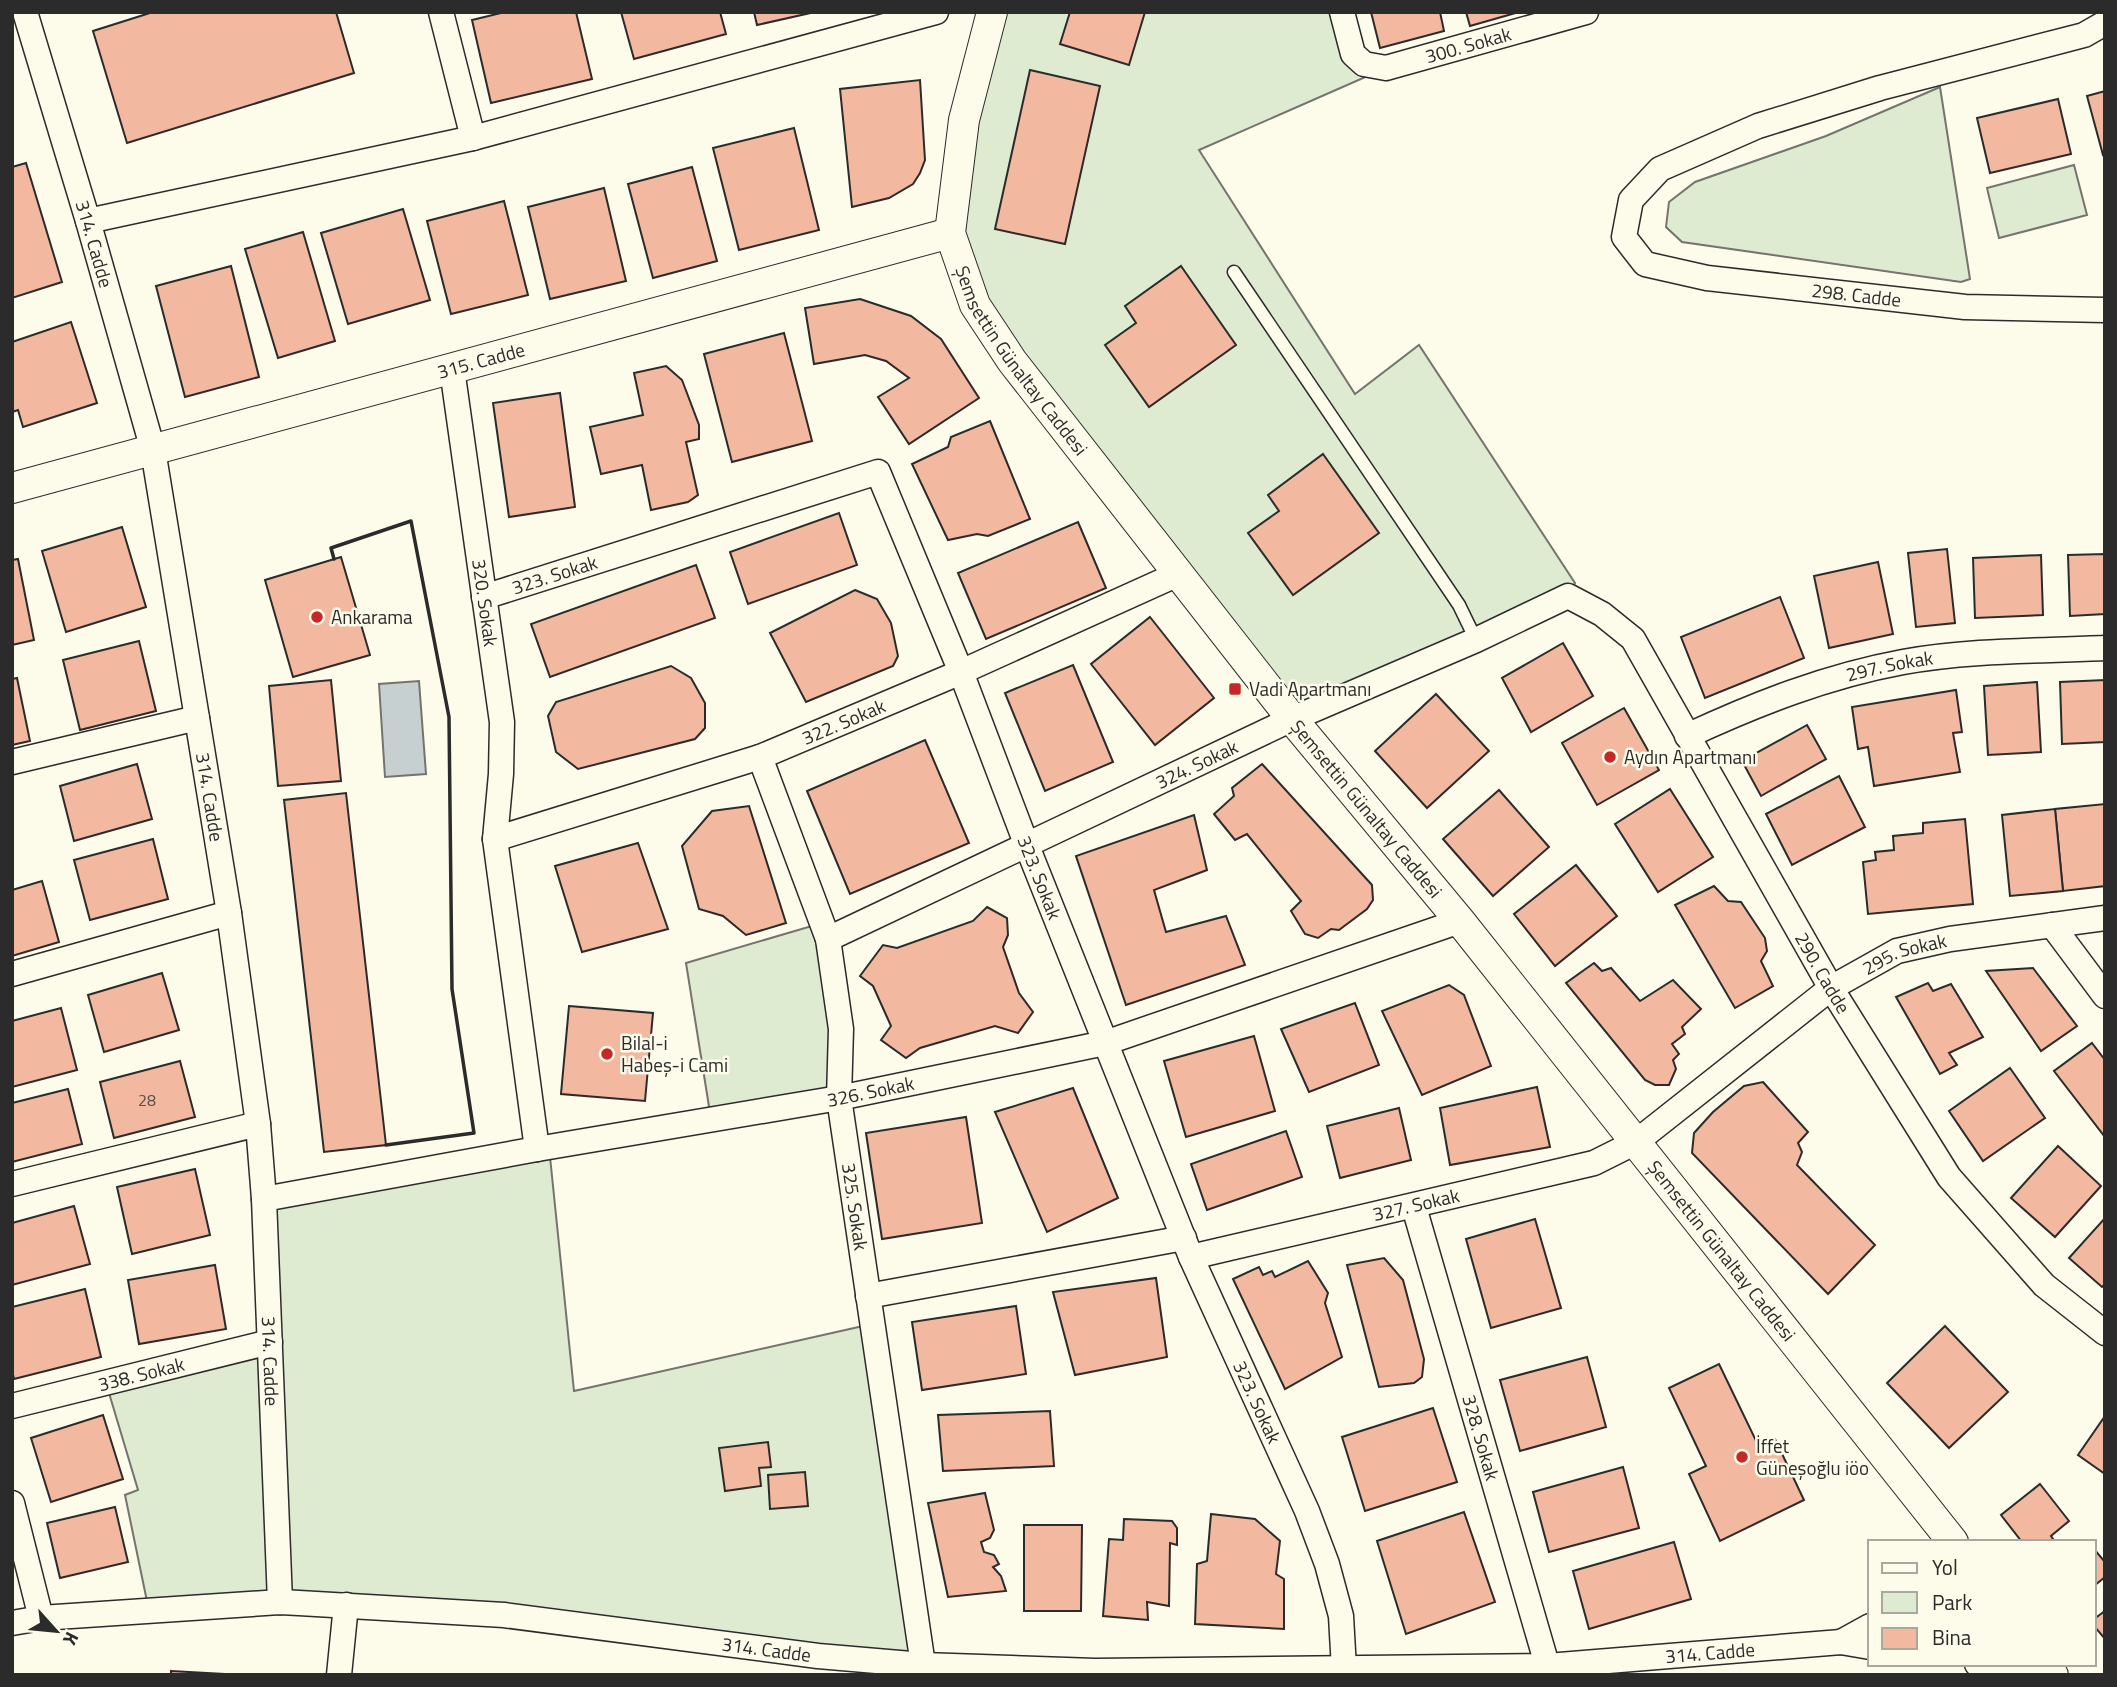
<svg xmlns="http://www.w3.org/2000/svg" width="2117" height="1687" font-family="'Titillium Web',sans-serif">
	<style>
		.green { fill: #deebd1; stroke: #74746e; stroke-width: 2 }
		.water { fill: #c7d0d0; stroke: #74746e; stroke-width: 2 }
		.building { fill: #f2b8a0; stroke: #2b2b2b; stroke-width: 2 }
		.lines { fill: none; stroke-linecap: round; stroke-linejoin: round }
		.service-casing { stroke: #2b2b2b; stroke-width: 15 }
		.minor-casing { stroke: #2b2b2b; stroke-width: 27 }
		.tertiary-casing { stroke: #2b2b2b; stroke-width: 32 }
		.service { stroke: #fdfbea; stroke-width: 12 }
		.minor { stroke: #fdfbea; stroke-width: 24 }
		.tertiary { stroke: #fdfbea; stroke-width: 30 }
		.wall { stroke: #2b2b2b; stroke-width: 3.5 }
		.poi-dot { fill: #c62828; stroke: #fdfbea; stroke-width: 2.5 }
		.labels { text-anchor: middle; stroke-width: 5; stroke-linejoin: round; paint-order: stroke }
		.number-label { font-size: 16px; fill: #5d4e48 }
		.street-label { font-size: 19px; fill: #2b2b2b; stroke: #fdfbea }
		.poi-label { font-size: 19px; fill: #2b2b2b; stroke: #fdfbea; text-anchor: start }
	</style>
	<rect width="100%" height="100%" fill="#fdfbea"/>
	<g class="green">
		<path d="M 992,12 L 1342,12 L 1353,54 L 1386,68 L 1199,150 L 1355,394 L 1419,345 L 1575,583 L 1568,596 L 1292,719 L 975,305 L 954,188 Z"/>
		<path d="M 1940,87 L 1970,279 L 1961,282 L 1682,242 L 1666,227 L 1669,202 L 1695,182 L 1826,136 Z"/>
		<path d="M 2074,165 L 2087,215 L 1999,238 L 1987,188 Z"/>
		<path d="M 822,923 L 839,1098 L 711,1119 L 686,963 Z"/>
		<path d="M 549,1147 L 574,1391 L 872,1324 L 923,1665 L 504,1615 L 149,1611 L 125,1495 L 138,1490 L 106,1383 L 270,1342 L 264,1199 Z"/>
	</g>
	<path class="water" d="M 419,681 L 426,774 L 385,777 L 379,684 Z"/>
	<g class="building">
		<path d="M 153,12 L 336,12 L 354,73 L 127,143 L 93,31 Z"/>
		<path d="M 505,12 L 576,12 L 592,79 L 491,103 L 472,20 Z"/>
		<path d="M 621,12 L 720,12 L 726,34 L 634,59 Z"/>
		<path d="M 754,12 L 815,12 L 757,25 Z"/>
		<path d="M 1070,12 L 1145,12 L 1129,65 L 1060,44 Z"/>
		<path d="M 1371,12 L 1440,12 L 1444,31 L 1380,48 Z"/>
		<path d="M 1466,12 L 1519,12 L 1470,26 Z"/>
		<path d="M 1030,70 L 1100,86 L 1065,244 L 995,229 Z"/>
		<path d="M 920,80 L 925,160 L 920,173 L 913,184 L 889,198 L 852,207 L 840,89 Z"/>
		<path d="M 2105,91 L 2105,154 L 2103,155 L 2087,96 Z"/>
		<path d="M 2058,99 L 2071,154 L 1990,173 L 1977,118 Z"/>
		<path d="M 794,128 L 819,230 L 739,250 L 713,148 Z"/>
		<path d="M 26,163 L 62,282 L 12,298 L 12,167 Z"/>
		<path d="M 692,167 L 717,261 L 653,278 L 628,184 Z"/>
		<path d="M 604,188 L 626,281 L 550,299 L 528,207 Z"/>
		<path d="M 504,201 L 528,295 L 451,314 L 427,221 Z"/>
		<path d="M 403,209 L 430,300 L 348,324 L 321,233 Z"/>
		<path d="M 303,232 L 335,341 L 278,358 L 245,249 Z"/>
		<path d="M 231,266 L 259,377 L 185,397 L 156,286 Z"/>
		<path d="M 1181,266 L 1236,345 L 1149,407 L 1105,345 L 1136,323 L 1125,306 Z"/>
		<path d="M 860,299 L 911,316 L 941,339 L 979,398 L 909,444 L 878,397 L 909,378 L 886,361 L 865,355 L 814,364 L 805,308 Z"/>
		<path d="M 71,322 L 97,403 L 23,427 L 18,410 L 12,412 L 12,342 Z"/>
		<path d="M 784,333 L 812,441 L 732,462 L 704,354 Z"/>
		<path d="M 666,366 L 682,380 L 699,425 L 699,439 L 686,442 L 698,495 L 688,502 L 651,510 L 642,465 L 601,474 L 590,427 L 643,415 L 634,373 Z"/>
		<path d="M 560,393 L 575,507 L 509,517 L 493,403 Z"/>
		<path d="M 990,421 L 1030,519 L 988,536 L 977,534 L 948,540 L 912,464 L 948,447 L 951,437 Z"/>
		<path d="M 1323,454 L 1379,533 L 1293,595 L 1248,533 L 1279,511 L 1268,495 Z"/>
		<path d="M 839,513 L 857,565 L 748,604 L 730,552 Z"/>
		<path d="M 1078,522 L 1106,588 L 986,639 L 958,573 Z"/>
		<path d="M 122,527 L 146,607 L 66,632 L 42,551 Z"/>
		<path d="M 1947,549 L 1955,623 L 1916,627 L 1908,553 Z"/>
		<path d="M 2105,554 L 2105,614 L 2070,616 L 2068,555 Z"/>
		<path d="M 2041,555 L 2043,615 L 1975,618 L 1973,558 Z"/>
		<path d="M 341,557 L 370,655 L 293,677 L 265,580 Z"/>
		<path d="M 18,559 L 34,640 L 12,645 L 12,560 Z"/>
		<path d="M 1878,562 L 1893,634 L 1829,648 L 1814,576 Z"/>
		<path d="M 696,565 L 715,618 L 550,677 L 531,624 Z"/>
		<path d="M 855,590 L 877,599 L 891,623 L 898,656 L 893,666 L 806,702 L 770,633 Z"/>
		<path d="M 1780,597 L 1804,658 L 1705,698 L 1681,637 Z"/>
		<path d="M 1150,617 L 1214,698 L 1155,745 L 1091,664 Z"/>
		<path d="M 139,641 L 156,711 L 80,730 L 63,660 Z"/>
		<path d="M 1563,643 L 1593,696 L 1531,732 L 1502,678 Z"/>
		<path d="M 1073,665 L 1113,762 L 1045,791 L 1005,693 Z"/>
		<path d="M 671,666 L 691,678 L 705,703 L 705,728 L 695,739 L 578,769 L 556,752 L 548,716 L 556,702 Z"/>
		<path d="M 17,678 L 30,741 L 12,745 L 12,679 Z"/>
		<path d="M 331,680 L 341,781 L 278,786 L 269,686 Z"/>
		<path d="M 2105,680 L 2105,742 L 2062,744 L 2060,682 Z"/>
		<path d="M 2037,682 L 2041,752 L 1988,755 L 1984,686 Z"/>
		<path d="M 1956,690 L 1962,732 L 1953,733 L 1960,772 L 1874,786 L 1868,747 L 1858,749 L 1852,707 Z"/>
		<path d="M 1436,694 L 1489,751 L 1427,808 L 1375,751 Z"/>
		<path d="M 1624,708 L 1659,770 L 1597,805 L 1562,743 Z"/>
		<path d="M 1807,725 L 1826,759 L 1761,796 L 1742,761 Z"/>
		<path d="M 925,740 L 969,843 L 850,894 L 807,791 Z"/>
		<path d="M 137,764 L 152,819 L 74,841 L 60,786 Z"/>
		<path d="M 1262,764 L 1372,885 L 1373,900 L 1367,909 L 1339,930 L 1331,929 L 1318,938 L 1305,934 L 1291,911 L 1301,901 L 1247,834 L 1235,840 L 1214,814 L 1234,796 L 1232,788 Z"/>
		<path d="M 1839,776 L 1865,827 L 1792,865 L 1766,814 Z"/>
		<path d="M 1670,789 L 1713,857 L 1658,892 L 1615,824 Z"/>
		<path d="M 1499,790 L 1549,847 L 1493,896 L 1443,839 Z"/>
		<path d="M 346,793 L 386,1145 L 324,1152 L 284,800 Z"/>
		<path d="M 2105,804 L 2105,886 L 2063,891 L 2055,809 Z"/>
		<path d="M 749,806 L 786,923 L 746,935 L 723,916 L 699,909 L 682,846 L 712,811 Z"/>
		<path d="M 2055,809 L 2063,891 L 2010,896 L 2002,815 Z"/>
		<path d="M 1194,815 L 1207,870 L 1154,890 L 1166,932 L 1226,916 L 1245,965 L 1126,1005 L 1076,856 Z"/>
		<path d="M 1965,819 L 1973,904 L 1868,914 L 1863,862 L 1876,860 L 1875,852 L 1894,850 L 1893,836 L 1923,833 L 1923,823 Z"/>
		<path d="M 153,839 L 168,899 L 90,920 L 74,860 Z"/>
		<path d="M 638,843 L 668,929 L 582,952 L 555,866 Z"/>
		<path d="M 1576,865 L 1617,916 L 1555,966 L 1514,914 Z"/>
		<path d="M 42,881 L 59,942 L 12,956 L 12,890 Z"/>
		<path d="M 1714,886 L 1728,901 L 1741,902 L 1765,938 L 1767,951 L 1761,961 L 1773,986 L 1735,1008 L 1675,905 Z"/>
		<path d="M 987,907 L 1007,918 L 1008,935 L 1003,947 L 1019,993 L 1033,1012 L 1018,1033 L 995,1026 L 920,1048 L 906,1058 L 881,1040 L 891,1026 L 873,986 L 860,976 L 883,945 L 897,948 L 973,921 Z"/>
		<path d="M 1594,963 L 1602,971 L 1611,968 L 1640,1001 L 1673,980 L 1701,1009 L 1682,1027 L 1685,1034 L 1672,1044 L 1679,1054 L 1673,1060 L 1676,1069 L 1669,1085 L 1655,1085 L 1645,1080 L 1566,983 Z"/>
		<path d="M 2033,968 L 2077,1026 L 2041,1051 L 1986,971 Z"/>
		<path d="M 162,973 L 179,1030 L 104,1052 L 88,995 Z"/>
		<path d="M 1928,983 L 1933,991 L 1951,984 L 1983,1037 L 1949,1053 L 1957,1065 L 1940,1074 L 1896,997 Z"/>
		<path d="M 1449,985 L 1464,995 L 1491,1066 L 1422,1095 L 1382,1011 Z"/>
		<path d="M 1355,1003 L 1379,1065 L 1309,1092 L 1281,1029 Z"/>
		<path d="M 569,1006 L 653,1013 L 645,1101 L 561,1094 Z"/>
		<path d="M 61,1008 L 77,1070 L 12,1087 L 12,1021 Z"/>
		<path d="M 1254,1036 L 1275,1111 L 1186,1137 L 1164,1061 Z"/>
		<path d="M 2092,1043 L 2105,1060 L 2105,1137 L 2054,1071 Z"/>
		<path d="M 180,1061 L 195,1117 L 114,1138 L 100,1082 Z"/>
		<path d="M 2010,1068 L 2045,1118 L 1983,1161 L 1949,1111 Z"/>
		<path d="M 1763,1082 L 1808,1132 L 1798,1143 L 1802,1152 L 1797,1165 L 1875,1245 L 1828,1294 L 1692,1153 L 1694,1133 L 1713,1112 L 1744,1086 Z"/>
		<path d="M 1537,1087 L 1550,1147 L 1450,1165 L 1440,1108 Z"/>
		<path d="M 1073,1088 L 1118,1198 L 1047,1232 L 995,1112 Z"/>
		<path d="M 68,1089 L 82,1144 L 12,1162 L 12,1103 Z"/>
		<path d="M 1399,1108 L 1411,1160 L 1340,1178 L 1327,1126 Z"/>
		<path d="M 966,1117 L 982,1223 L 882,1239 L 866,1133 Z"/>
		<path d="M 1286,1131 L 1302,1177 L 1207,1210 L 1191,1164 Z"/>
		<path d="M 2058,1146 L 2101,1186 L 2055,1237 L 2011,1198 Z"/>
		<path d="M 195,1169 L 210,1235 L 132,1254 L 117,1187 Z"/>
		<path d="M 74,1206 L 90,1264 L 12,1285 L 12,1223 Z"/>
		<path d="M 2105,1218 L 2105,1284 L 2102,1287 L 2069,1258 Z"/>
		<path d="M 1535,1219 L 1561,1308 L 1491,1328 L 1466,1239 Z"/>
		<path d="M 1384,1258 L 1403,1280 L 1424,1359 L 1422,1377 L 1414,1383 L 1379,1387 L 1347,1265 Z"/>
		<path d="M 1308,1261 L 1328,1293 L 1325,1303 L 1342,1357 L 1285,1389 L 1233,1279 L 1259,1267 L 1263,1275 L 1272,1271 L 1275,1277 Z"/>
		<path d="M 215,1265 L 226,1329 L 139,1344 L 128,1280 Z"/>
		<path d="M 1156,1278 L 1167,1357 L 1075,1375 L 1053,1292 Z"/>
		<path d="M 85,1289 L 101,1357 L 14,1379 L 12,1370 L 12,1307 Z"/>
		<path d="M 1016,1306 L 1026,1374 L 922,1390 L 912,1322 Z"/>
		<path d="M 1945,1326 L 2008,1392 L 1949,1448 L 1887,1383 Z"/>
		<path d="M 1587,1357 L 1606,1427 L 1520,1451 L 1500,1380 Z"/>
		<path d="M 1719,1364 L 1759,1447 L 1775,1439 L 1804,1500 L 1720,1541 L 1689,1474 L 1706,1466 L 1669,1388 Z"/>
		<path d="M 1433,1408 L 1457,1482 L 1365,1511 L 1342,1437 Z"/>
		<path d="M 1050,1411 L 1054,1466 L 943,1471 L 938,1415 Z"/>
		<path d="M 103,1415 L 123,1479 L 51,1502 L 31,1438 Z"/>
		<path d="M 2105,1416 L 2105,1474 L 2078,1455 Z"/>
		<path d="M 768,1442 L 771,1467 L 759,1468 L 761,1486 L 725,1491 L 719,1448 Z"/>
		<path d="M 1623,1467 L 1639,1528 L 1549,1552 L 1533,1492 Z"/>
		<path d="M 805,1472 L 808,1506 L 770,1509 L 768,1475 Z"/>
		<path d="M 2040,1484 L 2069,1521 L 2051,1536 L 2055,1542 L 2022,1542 L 2001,1515 Z"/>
		<path d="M 985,1493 L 994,1530 L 990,1538 L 981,1542 L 984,1552 L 994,1555 L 999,1564 L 993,1567 L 1001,1576 L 1006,1591 L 948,1597 L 928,1503 Z"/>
		<path d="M 115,1507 L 128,1562 L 60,1578 L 47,1523 Z"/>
		<path d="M 1464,1512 L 1495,1602 L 1406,1634 L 1377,1541 Z"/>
		<path d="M 1211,1514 L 1255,1519 L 1280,1541 L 1276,1574 L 1284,1579 L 1284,1629 L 1195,1624 L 1197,1564 L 1207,1561 Z"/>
		<path d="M 1124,1519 L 1172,1521 L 1177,1528 L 1177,1545 L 1170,1543 L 1169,1606 L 1147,1602 L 1148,1620 L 1103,1616 L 1109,1539 L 1123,1540 Z"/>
		<path d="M 1024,1525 L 1082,1525 L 1081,1611 L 1024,1611 Z"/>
		<path d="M 1674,1542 L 1691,1599 L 1589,1629 L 1573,1571 Z"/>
		<path d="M 2094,1549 L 2105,1562 L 2105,1577 L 2094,1586 Z"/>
		<path d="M 2105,1611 L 2105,1639 L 2094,1626 L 2094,1619 Z"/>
		<path d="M 171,1671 L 243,1675 L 171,1675 Z"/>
	</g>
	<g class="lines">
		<defs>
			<path id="service" d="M 1234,272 L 1459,605 L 1476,640"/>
			<g id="minor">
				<path id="s1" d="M 25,12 L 88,221 L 153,450 L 229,913 L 258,1124 L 264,1199 L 280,1602"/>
				<path d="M 441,12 L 473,138"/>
				<path id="s2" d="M 1342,12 L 1353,54 L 1364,64 L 1386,68 L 1586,12"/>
				<path id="s3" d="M 2105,23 L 2084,35 L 1880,88 L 1758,126 L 1660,169 L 1631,200 L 1624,237 L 1645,264 L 1707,278 L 1965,307 L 2105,310"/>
				<path d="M 88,221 L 473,138 L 936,12"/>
				<path id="s4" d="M 452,369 L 502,722 L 501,774 L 495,839 L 537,1149"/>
				<path id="s5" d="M 484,597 L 878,472 L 961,672 L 1027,846 L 1191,1257 L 1307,1511 L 1327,1564 L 1341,1616 L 1344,1669"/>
				<path id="s6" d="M 1687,736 C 1756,704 1827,676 1903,662 C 1969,650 2038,651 2105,648"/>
				<path id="s7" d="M 760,757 L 828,939 L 841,1029 L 839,1098 L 923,1665"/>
				<path d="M 12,762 L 197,718"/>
				<path id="s8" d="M 495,839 L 760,757 L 961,672 L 1178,574"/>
				<path d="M 2052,925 L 2105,996"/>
				<path id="s9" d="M 828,939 L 1292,719 L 1476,640 L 1568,596 L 1602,614 L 1633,639 L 1831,988 L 1949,1177 L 2044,1285 L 2105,1333"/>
				<path d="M 12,974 L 229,913"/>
				<path d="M 12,1184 L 258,1124"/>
				<path id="s10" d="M 264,1199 L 537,1149 L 839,1098 L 1105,1043 L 1460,921"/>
				<path id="s11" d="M 1414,1207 L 1550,1675"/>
				<path id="s12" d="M 1191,1257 L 1594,1163 L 1636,1142 L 1831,988 L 1897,951 L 1950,939 L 2105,918"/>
				<path d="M 868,1296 L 1184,1238"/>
				<path id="s13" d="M 12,1406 L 270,1342"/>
				<path d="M 12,1503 L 41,1618"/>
				<path id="s14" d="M 12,1623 L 41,1618 L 280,1602 L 299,1603 L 504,1615 L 818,1656 L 923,1665 L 1095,1671 L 1547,1666 L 1841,1642 L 1870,1647"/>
				<path d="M 1841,1642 L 1870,1626"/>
				<path d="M 1977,1664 L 2040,1675"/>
				<path d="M 339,1675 L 346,1605"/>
			</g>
			<g id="tertiary">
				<path id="s15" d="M 992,12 L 964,120 L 950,233 L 975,305 L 1012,361 L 1292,719 L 1460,921 L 1953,1542"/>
				<path id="s16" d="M 12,488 L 950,233"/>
				<path d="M 2045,1664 L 2053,1675"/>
			</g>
		</defs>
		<use href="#service" class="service-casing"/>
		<use href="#minor" class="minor-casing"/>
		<use href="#tertiary" class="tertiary-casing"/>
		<use href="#service" class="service"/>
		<use href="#minor" class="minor"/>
		<use href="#tertiary" class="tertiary"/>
		<path class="wall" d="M 334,559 L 331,548 L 411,521 L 449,717 L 452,989 L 474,1133 L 386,1145"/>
	</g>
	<g class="poi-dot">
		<circle cx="317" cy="617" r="7"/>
		<rect x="1228" y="682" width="14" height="14" rx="3.5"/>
		<circle cx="1610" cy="757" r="7"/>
		<circle cx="607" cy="1054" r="7"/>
		<circle cx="1742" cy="1457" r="7"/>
	</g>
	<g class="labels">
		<g class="number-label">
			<text x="147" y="1106">28</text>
		</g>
		<g class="street-label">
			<text dy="7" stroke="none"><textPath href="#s2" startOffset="166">300. Sokak</textPath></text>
			<text dy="7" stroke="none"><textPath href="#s1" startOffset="242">314. Cadde</textPath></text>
			<text dy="7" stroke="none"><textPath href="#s3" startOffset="798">298. Cadde</textPath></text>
			<text dy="7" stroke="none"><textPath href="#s15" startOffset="373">Şemsettin Günaltay Caddesi</textPath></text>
			<text dy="7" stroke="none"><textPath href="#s16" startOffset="486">315. Cadde</textPath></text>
			<text dy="7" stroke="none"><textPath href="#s5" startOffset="74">323. Sokak</textPath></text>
			<text dy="7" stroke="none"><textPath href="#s4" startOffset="236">320. Sokak</textPath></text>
			<text dy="7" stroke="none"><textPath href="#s6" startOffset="215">297. Sokak</textPath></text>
			<text dy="7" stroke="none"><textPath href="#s8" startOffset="368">322. Sokak</textPath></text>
			<text dy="7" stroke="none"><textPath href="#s9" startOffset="408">324. Sokak</textPath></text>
			<text dy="7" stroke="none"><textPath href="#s1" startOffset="808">314. Cadde</textPath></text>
			<text dy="7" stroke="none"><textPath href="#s15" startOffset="940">Şemsettin Günaltay Caddesi</textPath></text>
			<text dy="7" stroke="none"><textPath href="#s5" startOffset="850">323. Sokak</textPath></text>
			<text dy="7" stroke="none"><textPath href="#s12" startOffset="791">295. Sokak</textPath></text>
			<text dy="7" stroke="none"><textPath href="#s9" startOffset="1278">290. Cadde</textPath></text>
			<text dy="7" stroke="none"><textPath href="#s10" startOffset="616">326. Sokak</textPath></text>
			<text dy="7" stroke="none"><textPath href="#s7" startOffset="464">325. Sokak</textPath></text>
			<text dy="7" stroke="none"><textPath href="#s12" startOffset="231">327. Sokak</textPath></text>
			<text dy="7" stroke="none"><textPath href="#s15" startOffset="1507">Şemsettin Günaltay Caddesi</textPath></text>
			<text dy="7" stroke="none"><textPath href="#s1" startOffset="1376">314. Cadde</textPath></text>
			<text dy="7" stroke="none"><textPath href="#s13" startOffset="133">338. Sokak</textPath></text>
			<text dy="7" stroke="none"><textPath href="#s5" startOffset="1418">323. Sokak</textPath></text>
			<text dy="7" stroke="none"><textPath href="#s11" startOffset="240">328. Sokak</textPath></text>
			<text dy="7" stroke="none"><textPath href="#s14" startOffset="758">314. Cadde</textPath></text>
			<text dy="7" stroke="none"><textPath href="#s14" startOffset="1703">314. Cadde</textPath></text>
		</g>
		<g class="poi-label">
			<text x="331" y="624">Ankarama</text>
			<text x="1249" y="696">Vadi Apartmanı</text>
			<text x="1624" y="764">Aydın Apartmanı</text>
			<text x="621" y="1050">Bilal-i<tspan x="621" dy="22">Habeş-i Cami</tspan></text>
			<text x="1756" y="1453">İffet<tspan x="1756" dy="22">Güneşoğlu iöo</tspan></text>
		</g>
	</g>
	<rect width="2117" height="1687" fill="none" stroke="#2b2b2b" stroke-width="28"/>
	<rect x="1868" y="1540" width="228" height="126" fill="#fdfbea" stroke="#a9a89e" stroke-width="2"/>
	<rect x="1882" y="1563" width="35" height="10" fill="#fdfbea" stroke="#a9a89e" stroke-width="2"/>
	<text x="1932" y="1575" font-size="21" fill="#2b2b2b">Yol</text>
	<rect x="1882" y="1592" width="35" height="21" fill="#deebd1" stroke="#a9a89e" stroke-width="2"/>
	<text x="1932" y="1610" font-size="21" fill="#2b2b2b">Park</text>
	<rect x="1882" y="1628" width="35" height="21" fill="#f2b8a0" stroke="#a9a89e" stroke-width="2"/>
	<text x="1932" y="1645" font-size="21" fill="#2b2b2b">Bina</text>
	<g transform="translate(56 1631) rotate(117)" stroke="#fdfbea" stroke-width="5" paint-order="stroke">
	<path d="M0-5L12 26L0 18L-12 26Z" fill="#2b2b2b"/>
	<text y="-10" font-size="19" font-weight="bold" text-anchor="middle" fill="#2b2b2b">K</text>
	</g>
</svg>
